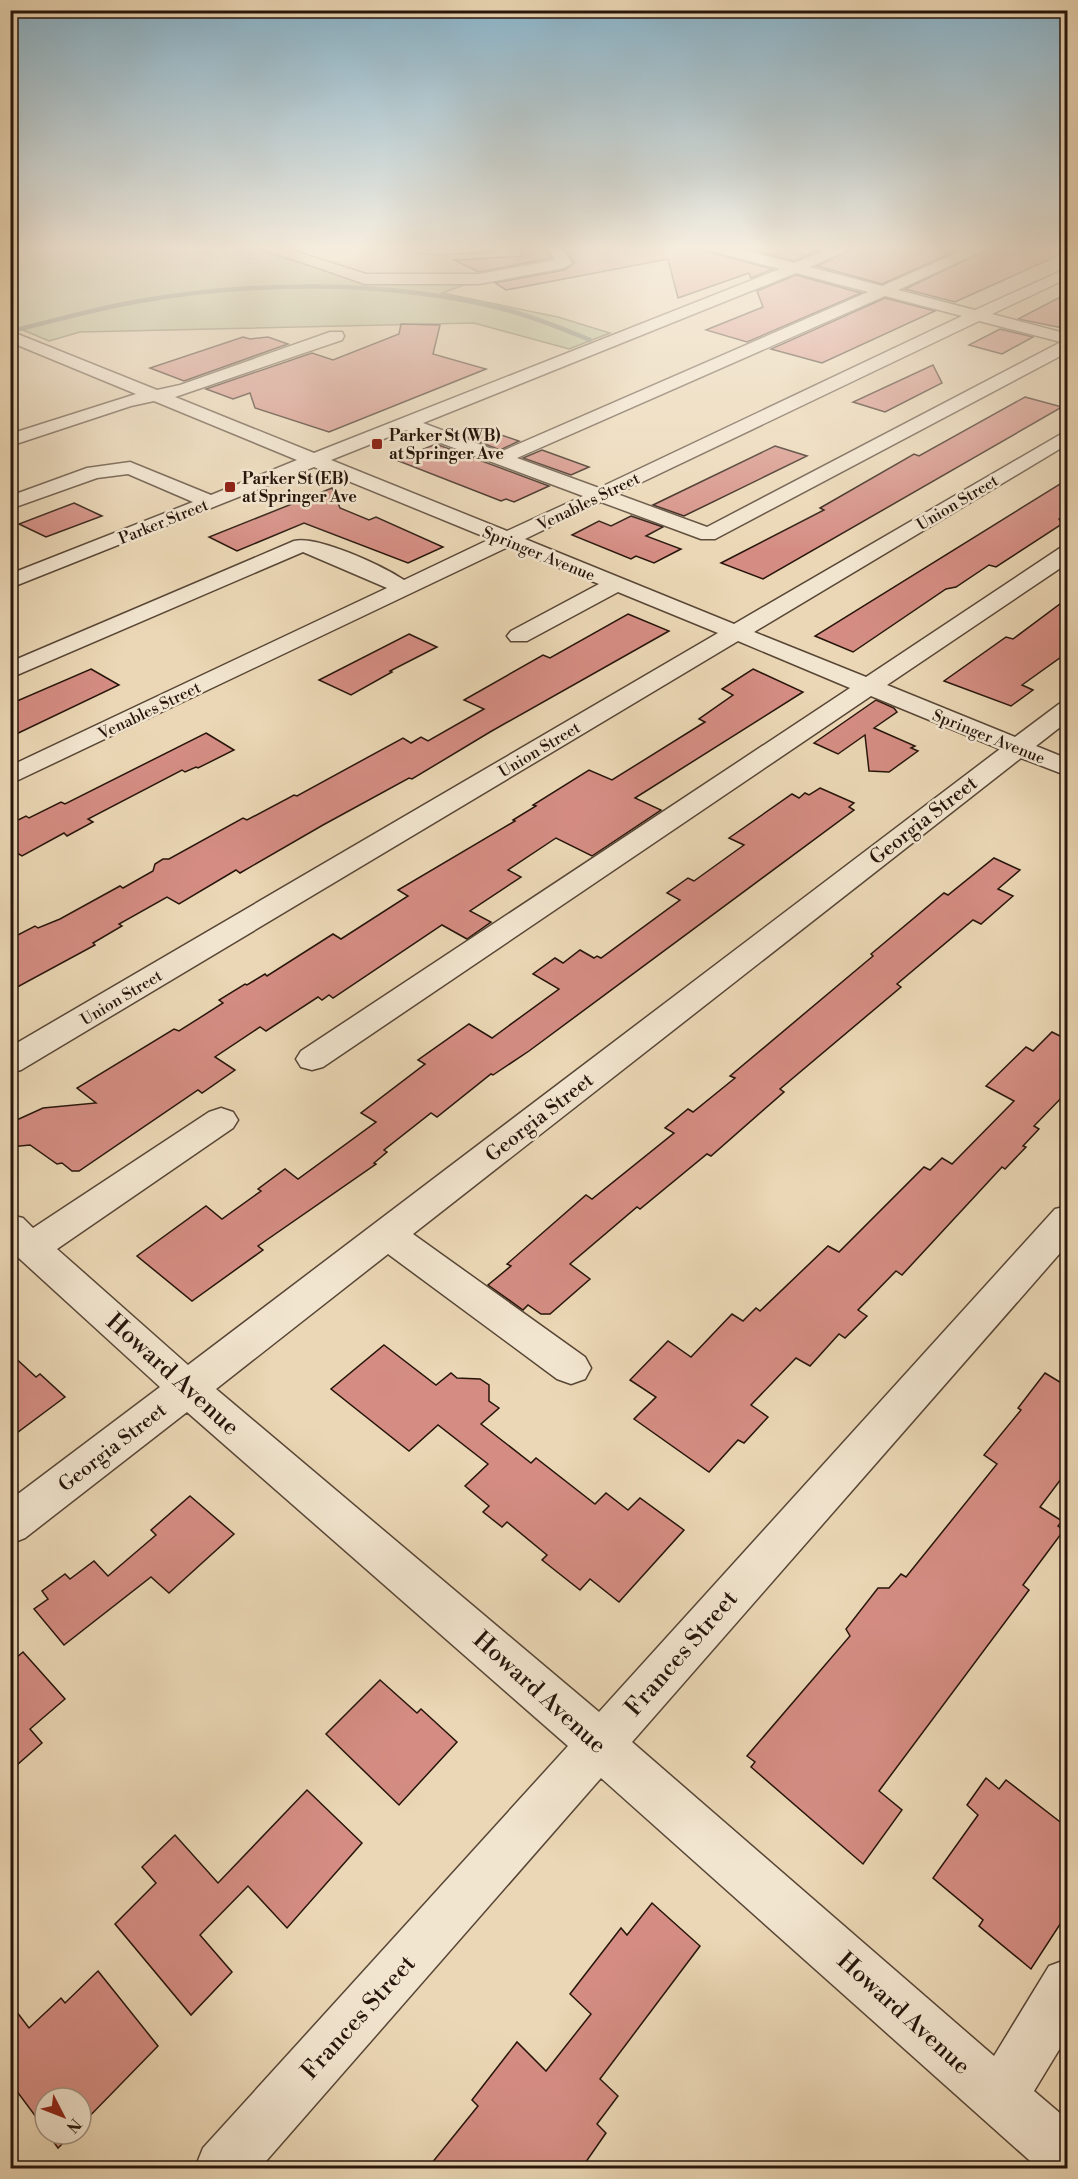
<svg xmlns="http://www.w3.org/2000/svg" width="1078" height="2179" font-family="'Libre Bodoni',serif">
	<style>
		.green { fill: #b3bf91; stroke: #6d6a4e; stroke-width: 1.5 }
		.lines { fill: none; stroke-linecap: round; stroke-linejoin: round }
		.stream { stroke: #6b786a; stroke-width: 4.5 }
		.building { fill: #d58d83; stroke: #27150b; stroke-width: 1.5 }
		.minor-casing { stroke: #584636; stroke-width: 3 }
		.minor { fill: #f2e5cf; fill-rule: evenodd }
		.poi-dot { fill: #8f2418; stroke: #f2e5cf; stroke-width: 2 }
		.labels { text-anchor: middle; stroke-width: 5; stroke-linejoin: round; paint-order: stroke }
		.far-poi-label { font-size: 16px; font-weight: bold; fill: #27150b; stroke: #f2e5cf; text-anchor: start }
		.far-street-label { font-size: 16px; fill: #27150b; stroke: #f2e5cf }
		.street-label { font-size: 20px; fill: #27150b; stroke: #f2e5cf }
		.near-street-label { font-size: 24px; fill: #27150b; stroke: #f2e5cf }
	</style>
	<rect width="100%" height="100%" fill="#ebd7b5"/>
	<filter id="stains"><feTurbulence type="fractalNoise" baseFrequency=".00333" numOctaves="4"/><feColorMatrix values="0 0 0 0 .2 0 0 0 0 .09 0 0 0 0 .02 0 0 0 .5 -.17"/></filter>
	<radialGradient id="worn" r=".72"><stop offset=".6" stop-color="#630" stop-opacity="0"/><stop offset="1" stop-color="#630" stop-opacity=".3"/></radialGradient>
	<path class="green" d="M 15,246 L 244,246 L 333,273 L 365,280 L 459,282 L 464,285 L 442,293 L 558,317 L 610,333 L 569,349 L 474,323 L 80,332 L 49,341 L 11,325 L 11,247 Z"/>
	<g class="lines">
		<path class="stream" d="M 16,330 C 57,320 98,308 140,301 C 257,281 384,280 500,308 C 531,316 561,328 590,340"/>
	</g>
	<g class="building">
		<path d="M 522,246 L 544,246 L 551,258 L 479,272 L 454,260 L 521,256 Z"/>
		<path d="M 563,246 L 701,246 L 704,251 L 773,269 L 751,278 L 749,273 L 678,298 L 668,259 L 506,290 L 495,283 L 565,270 L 574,263 Z"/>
		<path d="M 738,246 L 829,246 L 794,261 Z"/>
		<path d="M 859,246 L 967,246 L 882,284 L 817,266 Z"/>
		<path d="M 995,246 L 1068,246 L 1068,251 L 955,302 L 905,289 Z"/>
		<path d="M 796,275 L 861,293 L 747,342 L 706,330 L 763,307 L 757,291 Z"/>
		<path d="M 1068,293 L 1068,329 L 1018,319 Z"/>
		<path d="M 885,298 L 935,311 L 822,363 L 771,349 Z"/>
		<path d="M 401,324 L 440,325 L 433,354 L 486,369 L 329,432 L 255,408 L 250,393 L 233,399 L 206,389 L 312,353 L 333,360 L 399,334 Z"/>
		<path d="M 1000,329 L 1033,337 L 1002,354 L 969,345 Z"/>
		<path d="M 243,337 L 250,339 L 268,337 L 288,344 L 184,381 L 150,368 Z"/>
		<path d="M 933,365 L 942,383 L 885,412 L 853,402 Z"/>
		<path d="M 1025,397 L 1062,407 L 763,579 L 721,563 L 824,510 L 820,508 L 914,454 L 919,456 Z"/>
		<path d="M 478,427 L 519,441 L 500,450 L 459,434 Z"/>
		<path d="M 436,444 L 549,486 L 514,502 L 506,499 L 501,501 L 396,460 Z"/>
		<path d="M 775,446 L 807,456 L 684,516 L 653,505 Z"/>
		<path d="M 542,450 L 589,467 L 571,475 L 523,458 Z"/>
		<path d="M 1068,479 L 1068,513 L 1059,519 L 1062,524 L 996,567 L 989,565 L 956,587 L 946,589 L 853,652 L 815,636 Z"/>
		<path d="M 332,488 L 340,508 L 369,520 L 376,517 L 443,547 L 408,563 L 304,523 L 237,551 L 209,537 Z"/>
		<path d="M 74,503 L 102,516 L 46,537 L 19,524 Z"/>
		<path d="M 631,516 L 663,527 L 646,536 L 681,549 L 654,563 L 636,556 L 631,559 L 572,535 L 599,521 L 611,526 Z"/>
		<path d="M 1068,598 L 1068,652 L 1022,685 L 1033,690 L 1011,706 L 944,681 L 1006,637 L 1013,639 Z"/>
		<path d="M 628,614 L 669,631 L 490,732 L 412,779 L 409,778 L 323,825 L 240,873 L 236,870 L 179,904 L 167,897 L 119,924 L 122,926 L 93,943 L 95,945 L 10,991 L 10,939 L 35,926 L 38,928 L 60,919 L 120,886 L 123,888 L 153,871 L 155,864 L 163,859 L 169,859 L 243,818 L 247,820 L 294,795 L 297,796 L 403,738 L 411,743 L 421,737 L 428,741 L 484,709 L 464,700 L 543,655 L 550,658 Z"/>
		<path d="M 409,634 L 437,647 L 390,671 L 392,672 L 351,695 L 319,680 Z"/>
		<path d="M 91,669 L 119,685 L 10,737 L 10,704 Z"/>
		<path d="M 753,669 L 803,692 L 635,798 L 661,810 L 592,856 L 556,838 L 508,870 L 521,877 L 470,911 L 491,922 L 467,939 L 442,925 L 333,998 L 329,995 L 322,1000 L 318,997 L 266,1031 L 260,1027 L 215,1057 L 235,1070 L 202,1093 L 198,1090 L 79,1171 L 72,1171 L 62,1163 L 57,1164 L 30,1145 L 10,1147 L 10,1123 L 43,1108 L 96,1103 L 77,1088 L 174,1029 L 179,1031 L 223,1003 L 219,1000 L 245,984 L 247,985 L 265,974 L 267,976 L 333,934 L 341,939 L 408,896 L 398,890 L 515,821 L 513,820 L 536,806 L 533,805 L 589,770 L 612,780 L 705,722 L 699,719 L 733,695 L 722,689 Z"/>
		<path d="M 876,700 L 894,708 L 897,712 L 874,728 L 915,746 L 911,748 L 918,751 L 889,772 L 869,771 L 865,735 L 838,754 L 814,743 Z"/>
		<path d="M 206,733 L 234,750 L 198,768 L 196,767 L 185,772 L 182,770 L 88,819 L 93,822 L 67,836 L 64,833 L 22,856 L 10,849 L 10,824 L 26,816 L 29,818 L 61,802 L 65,804 Z"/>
		<path d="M 820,788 L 854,803 L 849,807 L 854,810 L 529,1051 L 493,1075 L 491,1074 L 437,1117 L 431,1113 L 384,1150 L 387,1152 L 374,1163 L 376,1164 L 258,1246 L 263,1250 L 192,1301 L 137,1256 L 206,1206 L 222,1219 L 261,1191 L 258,1189 L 285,1169 L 298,1179 L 376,1122 L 361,1113 L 425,1064 L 418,1060 L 469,1024 L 492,1038 L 559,989 L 533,974 L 555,958 L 563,963 L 580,950 L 594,958 L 597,956 L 601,958 L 680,900 L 667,893 L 688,878 L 694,881 L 744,845 L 729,838 L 792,794 L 799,798 L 805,793 L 809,795 Z"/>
		<path d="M 994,858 L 1020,870 L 998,889 L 1013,896 L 981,924 L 973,920 L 897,984 L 901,987 L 780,1089 L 784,1092 L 711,1156 L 707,1154 L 640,1209 L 637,1207 L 570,1264 L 590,1279 L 550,1314 L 541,1314 L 528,1305 L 523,1310 L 488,1285 L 511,1266 L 507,1264 L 586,1195 L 592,1199 L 674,1133 L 665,1128 L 688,1109 L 693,1112 L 735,1078 L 730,1076 L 873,956 L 871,954 L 944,893 L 948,895 Z"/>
		<path d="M 1052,1032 L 1068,1040 L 1068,1091 L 1034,1126 L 1039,1129 L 1023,1146 L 1026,1147 L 1005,1169 L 1002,1167 L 902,1275 L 896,1271 L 858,1310 L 867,1316 L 845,1338 L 839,1334 L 810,1366 L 796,1358 L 751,1405 L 768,1417 L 744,1443 L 738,1440 L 709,1472 L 634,1419 L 656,1397 L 630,1380 L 668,1341 L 691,1357 L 732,1314 L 743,1321 L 756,1308 L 760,1311 L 828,1246 L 839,1252 L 924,1167 L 930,1170 L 942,1158 L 952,1164 L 1014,1101 L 986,1086 L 1026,1047 L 1033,1051 Z"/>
		<path d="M 384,1345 L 436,1385 L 451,1373 L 457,1378 L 480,1379 L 489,1385 L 489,1401 L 499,1408 L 481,1424 L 531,1463 L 536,1458 L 595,1504 L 606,1493 L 628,1510 L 640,1498 L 684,1530 L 619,1602 L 590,1579 L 580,1590 L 542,1560 L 547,1555 L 507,1522 L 502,1527 L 483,1512 L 489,1506 L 465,1486 L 488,1464 L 438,1425 L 409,1451 L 331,1389 Z"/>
		<path d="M 10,1353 L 36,1377 L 40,1374 L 65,1397 L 10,1438 Z"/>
		<path d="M 1045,1373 L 1068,1387 L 1067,1471 L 1040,1507 L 1062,1521 L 1058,1526 L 1064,1530 L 1023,1585 L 1029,1590 L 879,1791 L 902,1810 L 863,1864 L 751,1767 L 755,1762 L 747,1756 L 850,1636 L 846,1629 L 878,1588 L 889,1588 L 901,1574 L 906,1577 L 997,1464 L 984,1455 L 1021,1410 L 1018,1408 Z"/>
		<path d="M 190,1496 L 234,1534 L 169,1593 L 151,1577 L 64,1645 L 34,1609 L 48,1599 L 42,1591 L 65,1574 L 70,1579 L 94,1561 L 108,1576 L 156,1535 L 151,1530 Z"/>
		<path d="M 23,1652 L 65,1699 L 30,1729 L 42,1743 L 10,1771 L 10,1663 Z"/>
		<path d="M 380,1680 L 417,1713 L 421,1709 L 457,1742 L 399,1805 L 326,1734 Z"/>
		<path d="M 986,1778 L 999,1789 L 1006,1780 L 1068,1828 L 1068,1912 L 1031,1969 L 979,1926 L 983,1920 L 933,1878 L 978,1815 L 967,1805 Z"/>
		<path d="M 307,1790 L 362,1843 L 287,1928 L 248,1886 L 200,1935 L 232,1972 L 191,2015 L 115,1924 L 156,1883 L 142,1867 L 175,1835 L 218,1883 Z"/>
		<path d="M 652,1903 L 700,1946 L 600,2079 L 618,2096 L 597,2124 L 606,2133 L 581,2169 L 427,2169 L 478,2106 L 472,2100 L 517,2042 L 546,2071 L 591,2014 L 570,1994 L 621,1928 L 627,1935 Z"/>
		<path d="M 98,1971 L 158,2046 L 81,2125 L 81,2098 L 45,2098 L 45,2129 L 10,2082 L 10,2003 L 29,2028 L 61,1998 L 65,2003 Z"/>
		<path d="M 48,2134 L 72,2134 L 58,2148 Z"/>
	</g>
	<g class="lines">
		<defs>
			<g id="minor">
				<path d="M 255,246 L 278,246 L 366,274 L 479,274 L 555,260 L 546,246 L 560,246 L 572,263 L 564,268 L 479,284 L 365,284 Z"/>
				<path d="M 402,246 L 510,246 L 503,250 C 482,251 416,260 402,246 Z"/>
				<path d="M 703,246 L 728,246 L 794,263 L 836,246 L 857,246 L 810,267 L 882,286 L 973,246 L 993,246 L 898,290 L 975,310 L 1068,268 L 1068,278 L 992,314 L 1068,334 L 1068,352 L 715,539 L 701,539 L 601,502 L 525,539 L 734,624 L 1068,430 L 1068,444 L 754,632 L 866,677 L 1060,548 L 1068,547 L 1068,563 L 887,685 L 1015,737 L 1059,704 L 1068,702 L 1068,721 L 1036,746 L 1068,759 L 1068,776 L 1021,758 L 413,1234 L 585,1357 L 591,1368 L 585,1379 L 571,1384 L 557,1379 L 388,1254 L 216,1389 L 599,1712 L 1055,1209 L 1068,1206 L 1068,1244 L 632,1742 L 994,2056 L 1049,1966 L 1068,1959 L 1068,2035 L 1034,2091 L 1068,2120 L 1068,2168 L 1038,2168 L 601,1778 L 260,2168 L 195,2168 L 203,2148 L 568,1746 L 187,1412 L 25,1538 L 10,1544 L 10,1500 L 160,1387 L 10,1250 L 10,1215 L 23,1218 L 33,1228 L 209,1112 L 221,1108 L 233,1112 L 238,1120 L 233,1128 L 57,1249 L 188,1365 L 1000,749 L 871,696 L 323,1067 L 312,1070 L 301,1067 L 296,1059 L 301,1051 L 850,688 L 738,641 L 21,1070 L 10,1073 L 10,1047 L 718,633 L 618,592 L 527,641 L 511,641 L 507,636 L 511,631 L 599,584 L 508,547 L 10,784 L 10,766 L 387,588 L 303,552 L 10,678 L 10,662 L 294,541 C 317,535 383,566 404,580 L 490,539 L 314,467 L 10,588 L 10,574 L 193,502 L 128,474 L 97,478 L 10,509 L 10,496 L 87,468 L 130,462 L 211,495 L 297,460 L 154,401 L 131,406 L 10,446 L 10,434 L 136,394 L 10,342 L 10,331 L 157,390 L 180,385 L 330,332 L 342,332 L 344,336 L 342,340 L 175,397 L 314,453 L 780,269 L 705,249 ZM 796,273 L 868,292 L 500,452 L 423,423 ZM 885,296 L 962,316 L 599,488 L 517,458 ZM 979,321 L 1061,342 L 707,527 L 617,494 ZM 406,430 L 583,496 L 507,531 L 331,460 Z"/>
			</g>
		</defs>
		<use href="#minor" class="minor-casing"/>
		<use href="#minor" class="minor"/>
	</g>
	<linearGradient id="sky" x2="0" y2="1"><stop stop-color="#88b6cf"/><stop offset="0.45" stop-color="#f6edde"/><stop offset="1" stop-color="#f6edde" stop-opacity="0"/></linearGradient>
	<rect width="1078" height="551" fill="url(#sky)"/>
	<g class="poi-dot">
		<rect x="371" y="438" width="12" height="12" rx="3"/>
		<rect x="224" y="481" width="12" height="12" rx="3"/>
	</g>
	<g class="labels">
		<g class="far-poi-label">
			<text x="389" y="441">Parker St (WB)<tspan x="389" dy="18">at Springer Ave</tspan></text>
			<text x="242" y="484">Parker St (EB)<tspan x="242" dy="18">at Springer Ave</tspan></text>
		</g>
		<g class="far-street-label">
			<text transform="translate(588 501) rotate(-26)" y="6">Venables Street</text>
			<text transform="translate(957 502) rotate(-31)" y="6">Union Street</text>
			<text transform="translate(163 521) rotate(-22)" y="6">Parker Street</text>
			<text transform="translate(539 553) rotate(22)" y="6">Springer Avenue</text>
			<text transform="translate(149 710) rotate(-26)" y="6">Venables Street</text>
			<text transform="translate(989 736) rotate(22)" y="6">Springer Avenue</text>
			<text transform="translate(539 749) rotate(-31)" y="6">Union Street</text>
			<text transform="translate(121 997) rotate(-31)" y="6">Union Street</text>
		</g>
		<g class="street-label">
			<text transform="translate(923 820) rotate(-38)" y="7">Georgia Street</text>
			<text transform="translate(539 1117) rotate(-38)" y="7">Georgia Street</text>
			<text transform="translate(112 1447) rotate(-38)" y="7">Georgia Street</text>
		</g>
		<g class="near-street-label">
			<text transform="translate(173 1374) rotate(42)" y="8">Howard Avenue</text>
			<text transform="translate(681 1653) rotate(-49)" y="8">Frances Street</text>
			<text transform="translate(540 1692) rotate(42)" y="8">Howard Avenue</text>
			<text transform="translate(904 2013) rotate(42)" y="8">Howard Avenue</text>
			<text transform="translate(358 2017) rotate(-48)" y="8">Frances Street</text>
		</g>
	</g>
	<rect width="1078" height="2179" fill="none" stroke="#ebd7b5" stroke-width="36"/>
	<rect x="12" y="12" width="1054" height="2155" fill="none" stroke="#27150b" stroke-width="3"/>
	<rect x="18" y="18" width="1042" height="2143" fill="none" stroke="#27150b" stroke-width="1.5"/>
	<g transform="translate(63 2116) rotate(132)"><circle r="28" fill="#f2e5cf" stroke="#a19281" stroke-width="1.5"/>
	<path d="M0-4.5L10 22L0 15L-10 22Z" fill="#8f2418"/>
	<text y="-9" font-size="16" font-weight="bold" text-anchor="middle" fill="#27150b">N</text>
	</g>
	<rect width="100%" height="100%" filter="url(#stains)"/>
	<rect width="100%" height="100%" fill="url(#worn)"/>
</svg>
